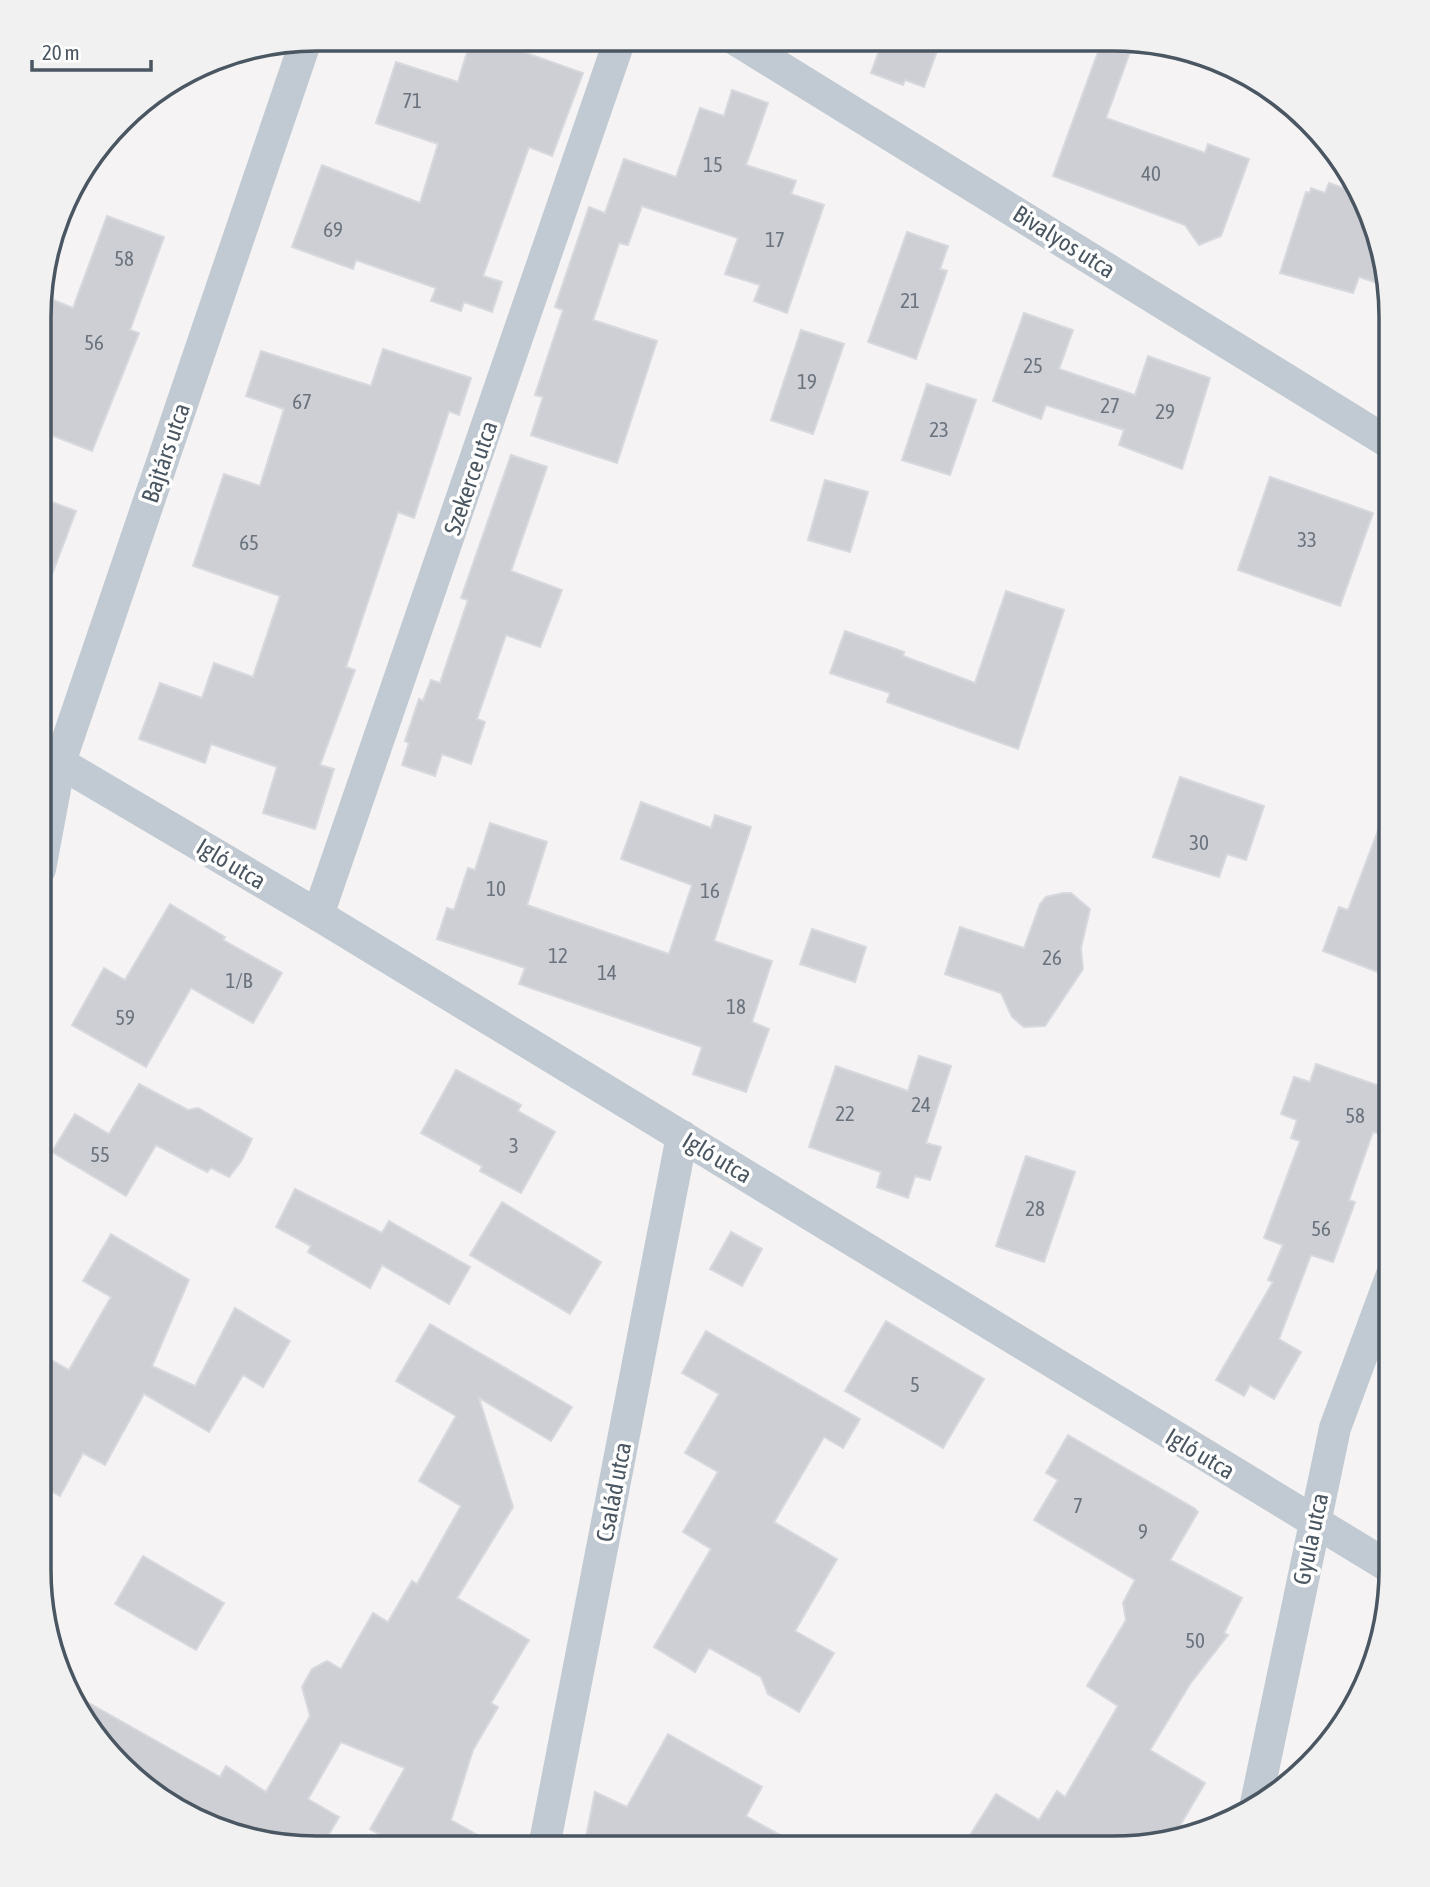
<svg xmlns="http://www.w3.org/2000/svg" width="1430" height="1887" font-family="'Asap Condensed',sans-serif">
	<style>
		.building { fill: #cdcfd5; stroke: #d7d9de; stroke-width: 2 }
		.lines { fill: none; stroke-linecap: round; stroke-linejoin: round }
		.minor { stroke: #c1cad2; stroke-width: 32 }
		.labels { text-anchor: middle; stroke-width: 7; stroke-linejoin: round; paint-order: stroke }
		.number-label { font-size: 21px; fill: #6b747e }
		.street-label { font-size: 24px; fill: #4a5661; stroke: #fff }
		.rim { fill: none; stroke: #4a5661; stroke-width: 3.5 }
	</style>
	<rect width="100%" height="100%" fill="#f5f3f3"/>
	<g class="building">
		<path d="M 471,39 L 487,39 L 583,73 L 552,156 L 529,147 L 483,276 L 502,282 L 492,312 L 464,302 L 461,311 L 431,301 L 436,288 L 356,260 L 353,269 L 292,247 L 322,165 L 420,203 L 438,144 L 376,123 L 396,62 L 458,82 Z"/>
		<path d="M 883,40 L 941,40 L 924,87 L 905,80 L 903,85 L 871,73 Z"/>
		<path d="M 1102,41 L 1134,41 L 1106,118 L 1205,153 L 1208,144 L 1249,159 L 1221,236 L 1199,245 L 1185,225 L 1053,176 Z"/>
		<path d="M 732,90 L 768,103 L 746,165 L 796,181 L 791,194 L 824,205 L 787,313 L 754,301 L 760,285 L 725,274 L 738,238 L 642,206 L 628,245 L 619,243 L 593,320 L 657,341 L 617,463 L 531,435 L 543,397 L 535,395 L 563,310 L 555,307 L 589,207 L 605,213 L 624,159 L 676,177 L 700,108 L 724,116 Z"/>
		<path d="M 1329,183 L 1363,195 L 1384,285 L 1359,277 L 1353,293 L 1280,273 L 1306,192 L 1310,193 L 1311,188 L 1325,193 Z"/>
		<path d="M 107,216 L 164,237 L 130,330 L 139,333 L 92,451 L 41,431 L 41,295 L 73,308 Z"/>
		<path d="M 907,232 L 948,246 L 940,269 L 947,271 L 916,359 L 868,342 Z"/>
		<path d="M 1024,313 L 1073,330 L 1059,369 L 1135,395 L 1148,356 L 1210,378 L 1182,469 L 1119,445 L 1124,430 L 1046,405 L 1041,419 L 993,401 Z"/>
		<path d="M 801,330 L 844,344 L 813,434 L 771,420 Z"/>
		<path d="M 383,349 L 471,378 L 459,415 L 449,411 L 414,518 L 398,512 L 346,667 L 355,670 L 320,765 L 334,769 L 315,829 L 263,813 L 277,767 L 211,744 L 205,763 L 139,739 L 160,683 L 202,698 L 214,663 L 253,677 L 280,596 L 193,566 L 224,474 L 260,486 L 284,409 L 246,396 L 261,351 L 371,386 Z"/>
		<path d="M 927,384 L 976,400 L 950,475 L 902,460 Z"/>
		<path d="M 511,455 L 547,467 L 511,571 L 562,590 L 540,647 L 506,635 L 477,719 L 485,722 L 471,764 L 442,754 L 435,776 L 402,765 L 409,743 L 405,741 L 419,699 L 423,701 L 431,680 L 440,683 L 468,600 L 461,598 Z"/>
		<path d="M 1270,477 L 1373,513 L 1340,606 L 1238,570 Z"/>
		<path d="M 825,480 L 868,492 L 850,552 L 808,540 Z"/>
		<path d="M 41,498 L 76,511 L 43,598 L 40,597 Z"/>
		<path d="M 1006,591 L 1064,610 L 1018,749 L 887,702 L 890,693 L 830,673 L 845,631 L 904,652 L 903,656 L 975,683 Z"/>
		<path d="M 1180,777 L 1264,806 L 1246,860 L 1227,854 L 1219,877 L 1153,857 Z"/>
		<path d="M 641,802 L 711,828 L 715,815 L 751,827 L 714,941 L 772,961 L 752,1022 L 769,1029 L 746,1092 L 693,1074 L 702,1047 L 519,984 L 525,968 L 437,939 L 447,908 L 454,910 L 468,868 L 475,870 L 490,823 L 547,842 L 527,905 L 669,954 L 692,885 L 621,859 Z"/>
		<path d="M 1388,804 L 1391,805 L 1391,977 L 1323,951 L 1339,907 L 1348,910 Z"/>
		<path d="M 1063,893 L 1071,893 L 1090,909 L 1081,948 L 1083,969 L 1045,1026 L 1024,1027 L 1012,1017 L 1001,993 L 945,974 L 960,927 L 1024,948 L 1040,904 L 1046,897 Z"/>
		<path d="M 170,904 L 225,937 L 223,940 L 282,973 L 253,1023 L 191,988 L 146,1067 L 72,1025 L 104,968 L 125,980 Z"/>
		<path d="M 812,929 L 866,947 L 855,982 L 800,964 Z"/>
		<path d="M 919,1056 L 951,1066 L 926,1143 L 941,1147 L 930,1180 L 915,1176 L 908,1198 L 877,1187 L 881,1172 L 809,1147 L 836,1066 L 908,1091 Z"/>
		<path d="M 1316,1064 L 1391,1090 L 1391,1099 L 1380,1134 L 1373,1132 L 1349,1200 L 1355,1202 L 1333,1262 L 1311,1255 L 1279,1339 L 1301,1352 L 1274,1399 L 1250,1385 L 1244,1396 L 1216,1380 L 1273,1282 L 1268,1280 L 1283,1245 L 1264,1238 L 1300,1141 L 1291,1138 L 1297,1120 L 1281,1114 L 1294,1077 L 1310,1082 Z"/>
		<path d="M 456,1070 L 521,1105 L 518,1111 L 555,1132 L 521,1193 L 480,1171 L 482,1166 L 421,1133 Z"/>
		<path d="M 139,1084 L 188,1110 L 198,1108 L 252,1139 L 242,1160 L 229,1177 L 211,1168 L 207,1172 L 156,1145 L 126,1196 L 52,1152 L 75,1114 L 109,1134 Z"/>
		<path d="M 1026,1156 L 1075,1172 L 1044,1262 L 996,1246 Z"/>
		<path d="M 295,1189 L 382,1233 L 389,1221 L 470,1267 L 449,1304 L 382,1265 L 370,1288 L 308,1252 L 311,1246 L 276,1227 Z"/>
		<path d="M 502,1202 L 601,1262 L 570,1314 L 470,1255 Z"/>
		<path d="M 731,1232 L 762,1249 L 742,1286 L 710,1269 Z"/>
		<path d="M 111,1234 L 189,1280 L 152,1366 L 195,1386 L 235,1308 L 290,1341 L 263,1387 L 243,1375 L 209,1432 L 144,1394 L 105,1465 L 83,1453 L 60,1496 L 39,1485 L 39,1353 L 69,1370 L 111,1297 L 83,1281 Z"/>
		<path d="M 886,1321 L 984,1379 L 943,1448 L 845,1391 Z"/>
		<path d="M 430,1324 L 572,1407 L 551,1441 L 479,1398 L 513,1507 L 457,1598 L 529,1640 L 491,1703 L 498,1707 L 473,1750 L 451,1820 L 499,1847 L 401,1846 L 370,1829 L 405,1768 L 341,1742 L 308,1799 L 339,1817 L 322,1846 L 281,1846 L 162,1801 L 107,1754 L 66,1690 L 220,1777 L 226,1766 L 266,1792 L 310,1716 L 302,1687 L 312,1669 L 327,1661 L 341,1669 L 373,1613 L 388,1622 L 412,1581 L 417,1584 L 461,1506 L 419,1481 L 456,1416 L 396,1381 Z"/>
		<path d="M 706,1331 L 860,1419 L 843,1448 L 824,1437 L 774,1522 L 837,1559 L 795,1631 L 834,1653 L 799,1712 L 768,1694 L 761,1677 L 709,1648 L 695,1672 L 654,1647 L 711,1549 L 683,1532 L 718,1472 L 685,1453 L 719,1394 L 682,1373 Z"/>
		<path d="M 1068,1435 L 1194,1508 L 1198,1512 L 1170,1560 L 1242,1598 L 1224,1633 L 1228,1635 L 1190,1684 L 1150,1750 L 1205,1783 L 1175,1834 L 1114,1848 L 962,1848 L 996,1794 L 1039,1820 L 1057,1791 L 1065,1797 L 1118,1706 L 1087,1686 L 1126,1620 L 1123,1603 L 1135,1580 L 1034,1520 L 1058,1480 L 1046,1473 Z"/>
		<path d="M 143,1556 L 224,1603 L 196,1650 L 115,1604 Z"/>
		<path d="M 668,1734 L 762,1787 L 746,1816 L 803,1848 L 584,1847 L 595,1792 L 627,1807 Z"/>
	</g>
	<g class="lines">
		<g class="minor">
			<path d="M 736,40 L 1391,444"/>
			<path d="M 40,751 L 318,915 L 1391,1568"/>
			<path d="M 40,869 L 60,762 L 306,40"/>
			<path d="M 318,915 L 620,39"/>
			<path d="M 1255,1808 L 1335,1428 L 1391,1277"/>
			<path d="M 544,1847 L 682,1136"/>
		</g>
	</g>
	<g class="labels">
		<g class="number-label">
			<text x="412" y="108">71</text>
			<text x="713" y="172">15</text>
			<text x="1151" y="181">40</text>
			<text x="333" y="237">69</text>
			<text x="775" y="247">17</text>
			<text x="124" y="266">58</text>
			<text x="910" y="308">21</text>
			<text x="94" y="350">56</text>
			<text x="1033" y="373">25</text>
			<text x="807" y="389">19</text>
			<text x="302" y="409">67</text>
			<text x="1110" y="413">27</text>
			<text x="1165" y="419">29</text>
			<text x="939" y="437">23</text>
			<text x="1307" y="547">33</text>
			<text x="249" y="550">65</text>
			<text x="1199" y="850">30</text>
			<text x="496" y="896">10</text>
			<text x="710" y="898">16</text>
			<text x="558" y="963">12</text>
			<text x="1052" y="965">26</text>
			<text x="607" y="980">14</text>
			<text x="239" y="988">1/B</text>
			<text x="736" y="1014">18</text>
			<text x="125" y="1025">59</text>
			<text x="921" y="1112">24</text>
			<text x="845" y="1121">22</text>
			<text x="1355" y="1123">58</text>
			<text x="514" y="1153">3</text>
			<text x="100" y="1162">55</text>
			<text x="1035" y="1216">28</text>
			<text x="1321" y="1236">56</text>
			<text x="915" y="1392">5</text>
			<text x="1078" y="1513">7</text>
			<text x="1143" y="1539">9</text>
			<text x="1195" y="1648">50</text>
		</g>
		<g class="street-label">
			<text transform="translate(1064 242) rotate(32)" y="8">Bivalyos utca</text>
			<text transform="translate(166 453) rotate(-71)" y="8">Bajtárs utca</text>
			<text transform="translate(471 478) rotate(-71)" y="8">Szekerce utca</text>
			<text transform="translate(231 864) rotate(31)" y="8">Igló utca</text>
			<text transform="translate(717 1158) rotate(31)" y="8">Igló utca</text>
			<text transform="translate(1200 1454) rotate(31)" y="8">Igló utca</text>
			<text transform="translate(614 1492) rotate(-79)" y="8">Család utca</text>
			<text transform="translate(1311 1539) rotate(-78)" y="8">Gyula utca</text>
		</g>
	</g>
	<path d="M0 0H1430V1887H0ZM317 51H1113A266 266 0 0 1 1379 317V1570A266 266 0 0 1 1113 1836H317A266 266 0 0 1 51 1570V317A266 266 0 0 1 317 51Z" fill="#f1f1f2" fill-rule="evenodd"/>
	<path class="rim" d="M317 51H1113A266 266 0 0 1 1379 317V1570A266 266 0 0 1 1113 1836H317A266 266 0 0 1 51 1570V317A266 266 0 0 1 317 51Z"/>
	<path d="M32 60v10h119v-10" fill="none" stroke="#4a5661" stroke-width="3.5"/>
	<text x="42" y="60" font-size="21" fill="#4a5661" stroke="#ffffff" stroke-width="5" paint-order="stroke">20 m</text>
</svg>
